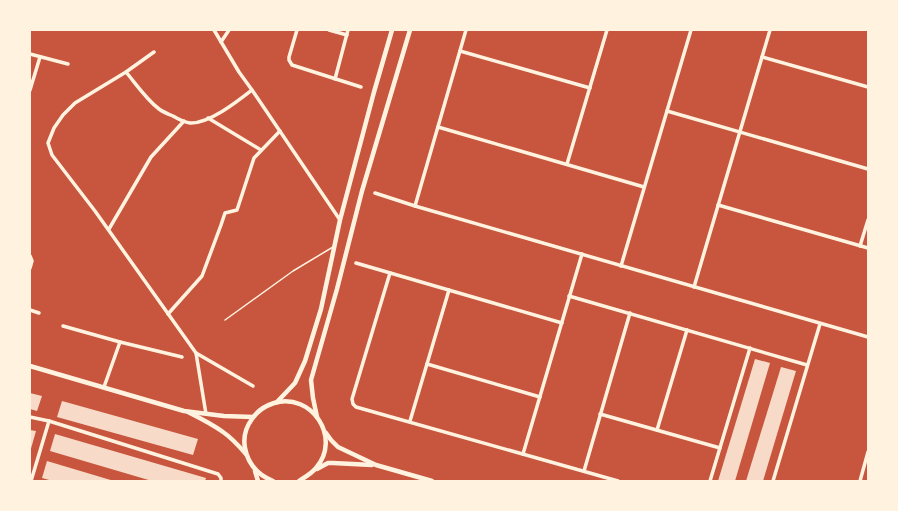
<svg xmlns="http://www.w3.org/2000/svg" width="898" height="511" font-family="Poppins,sans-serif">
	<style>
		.building { fill: #f7dbc8 }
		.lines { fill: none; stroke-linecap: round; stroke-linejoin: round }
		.service { stroke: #fff3e0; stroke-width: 1.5 }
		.minor { stroke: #fff3e0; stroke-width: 3.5 }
		.secondary { stroke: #fff3e0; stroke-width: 4.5 }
	</style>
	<rect width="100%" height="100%" fill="#c8553d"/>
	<g class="building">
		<path d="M 755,359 L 770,363 L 735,481 L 718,481 Z"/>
		<path d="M 781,367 L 796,371 L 763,481 L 746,481 Z"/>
		<path d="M 30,393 L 42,396 L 37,411 L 30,409 Z"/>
		<path d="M 62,401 L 198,439 L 193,455 L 57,417 Z"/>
		<path d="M 30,430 L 36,431 L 30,452 Z"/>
		<path d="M 55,434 L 206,478 L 205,481 L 152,481 L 50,451 Z"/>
		<path d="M 47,461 L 114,481 L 53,481 L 42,478 Z"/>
	</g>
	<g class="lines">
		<path class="service" d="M 225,320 L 293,271 L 333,247"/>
		<g class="minor">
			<path d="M 214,30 L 239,72 L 252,90 L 340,220"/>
			<path d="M 297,30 L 289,57 L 289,60 L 292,65 L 361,87"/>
			<path d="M 329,30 L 347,35"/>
			<path d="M 221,42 L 229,30"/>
			<path d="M 460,51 L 590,88"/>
			<path d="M 154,52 L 126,72 L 75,103 L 63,115 L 54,128 L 48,143 L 52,155 L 95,211 L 196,353 L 206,414"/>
			<path d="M 30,54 L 68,64"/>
			<path d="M 762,57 L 868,87"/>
			<path d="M 126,72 C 136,84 146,99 159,109 C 163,112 168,114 173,116 C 178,119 184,122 190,123 C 209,124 238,101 252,90"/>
			<path d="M 335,79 L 348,30"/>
			<path d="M 30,90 L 40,57"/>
			<path d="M 667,111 L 868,169"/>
			<path d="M 208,118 L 261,150"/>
			<path d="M 438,127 L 644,187"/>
			<path d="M 567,164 L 607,30"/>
			<path d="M 375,193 L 415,206 L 868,337"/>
			<path d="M 718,205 L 868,248"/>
			<path d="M 415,206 L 466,30"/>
			<path d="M 109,229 L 151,157 L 184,121"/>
			<path d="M 860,246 L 868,220"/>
			<path d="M 30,256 L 32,261 L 30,268"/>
			<path d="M 356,263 L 562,323"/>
			<path d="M 621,266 L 691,30"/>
			<path d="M 390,273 L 352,399 L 353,404 L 356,407 L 618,481"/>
			<path d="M 694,287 L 770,30"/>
			<path d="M 569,296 L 807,365"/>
			<path d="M 30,310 L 39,313"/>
			<path d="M 168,314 L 202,276 L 221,225 L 225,213 L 237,210 L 254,158 L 280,131"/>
			<path d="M 63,326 L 120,342 L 182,357"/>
			<path d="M 196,353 L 253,386"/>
			<path d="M 427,364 L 540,397"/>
			<path d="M 104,387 L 120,342"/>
			<path d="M 600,414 L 720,448"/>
			<path d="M 30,417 L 49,421 L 218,474 L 221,478 L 221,481"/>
			<path d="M 410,421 L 449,290"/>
			<path d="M 657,430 L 687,330"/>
			<path d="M 523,454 L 582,254"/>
			<path d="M 584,471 L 630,313"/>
			<path d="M 31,481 L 49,421"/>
			<path d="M 710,481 L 750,348"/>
			<path d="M 773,481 L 820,324"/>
			<path d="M 860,481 L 868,452"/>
		</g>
		<g class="secondary">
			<path d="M 30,366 L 184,411 L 224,416 L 253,417"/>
			<path d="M 277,402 L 295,383 L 305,361 L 321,309 L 340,220 L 374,92 L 392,30"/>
			<path d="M 188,412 C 200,418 212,424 223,432 C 232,438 239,446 246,454"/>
			<path d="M 317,417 L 313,398 L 311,380 L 337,289 L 362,191 L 410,30"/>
			<path d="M 326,433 L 331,440 L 338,447 L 376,465 L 432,481"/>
			<path d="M 317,469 L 328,463 L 333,463 L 372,465"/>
			<path d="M 255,471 L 258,481"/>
			<path d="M 273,481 C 258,475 248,464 245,448 C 243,437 246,427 252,419 C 257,411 265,406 274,403 C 312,392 342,438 316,468 C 311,474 305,477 299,481"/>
		</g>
	</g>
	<rect width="898" height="511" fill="none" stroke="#fff3e0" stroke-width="62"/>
</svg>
